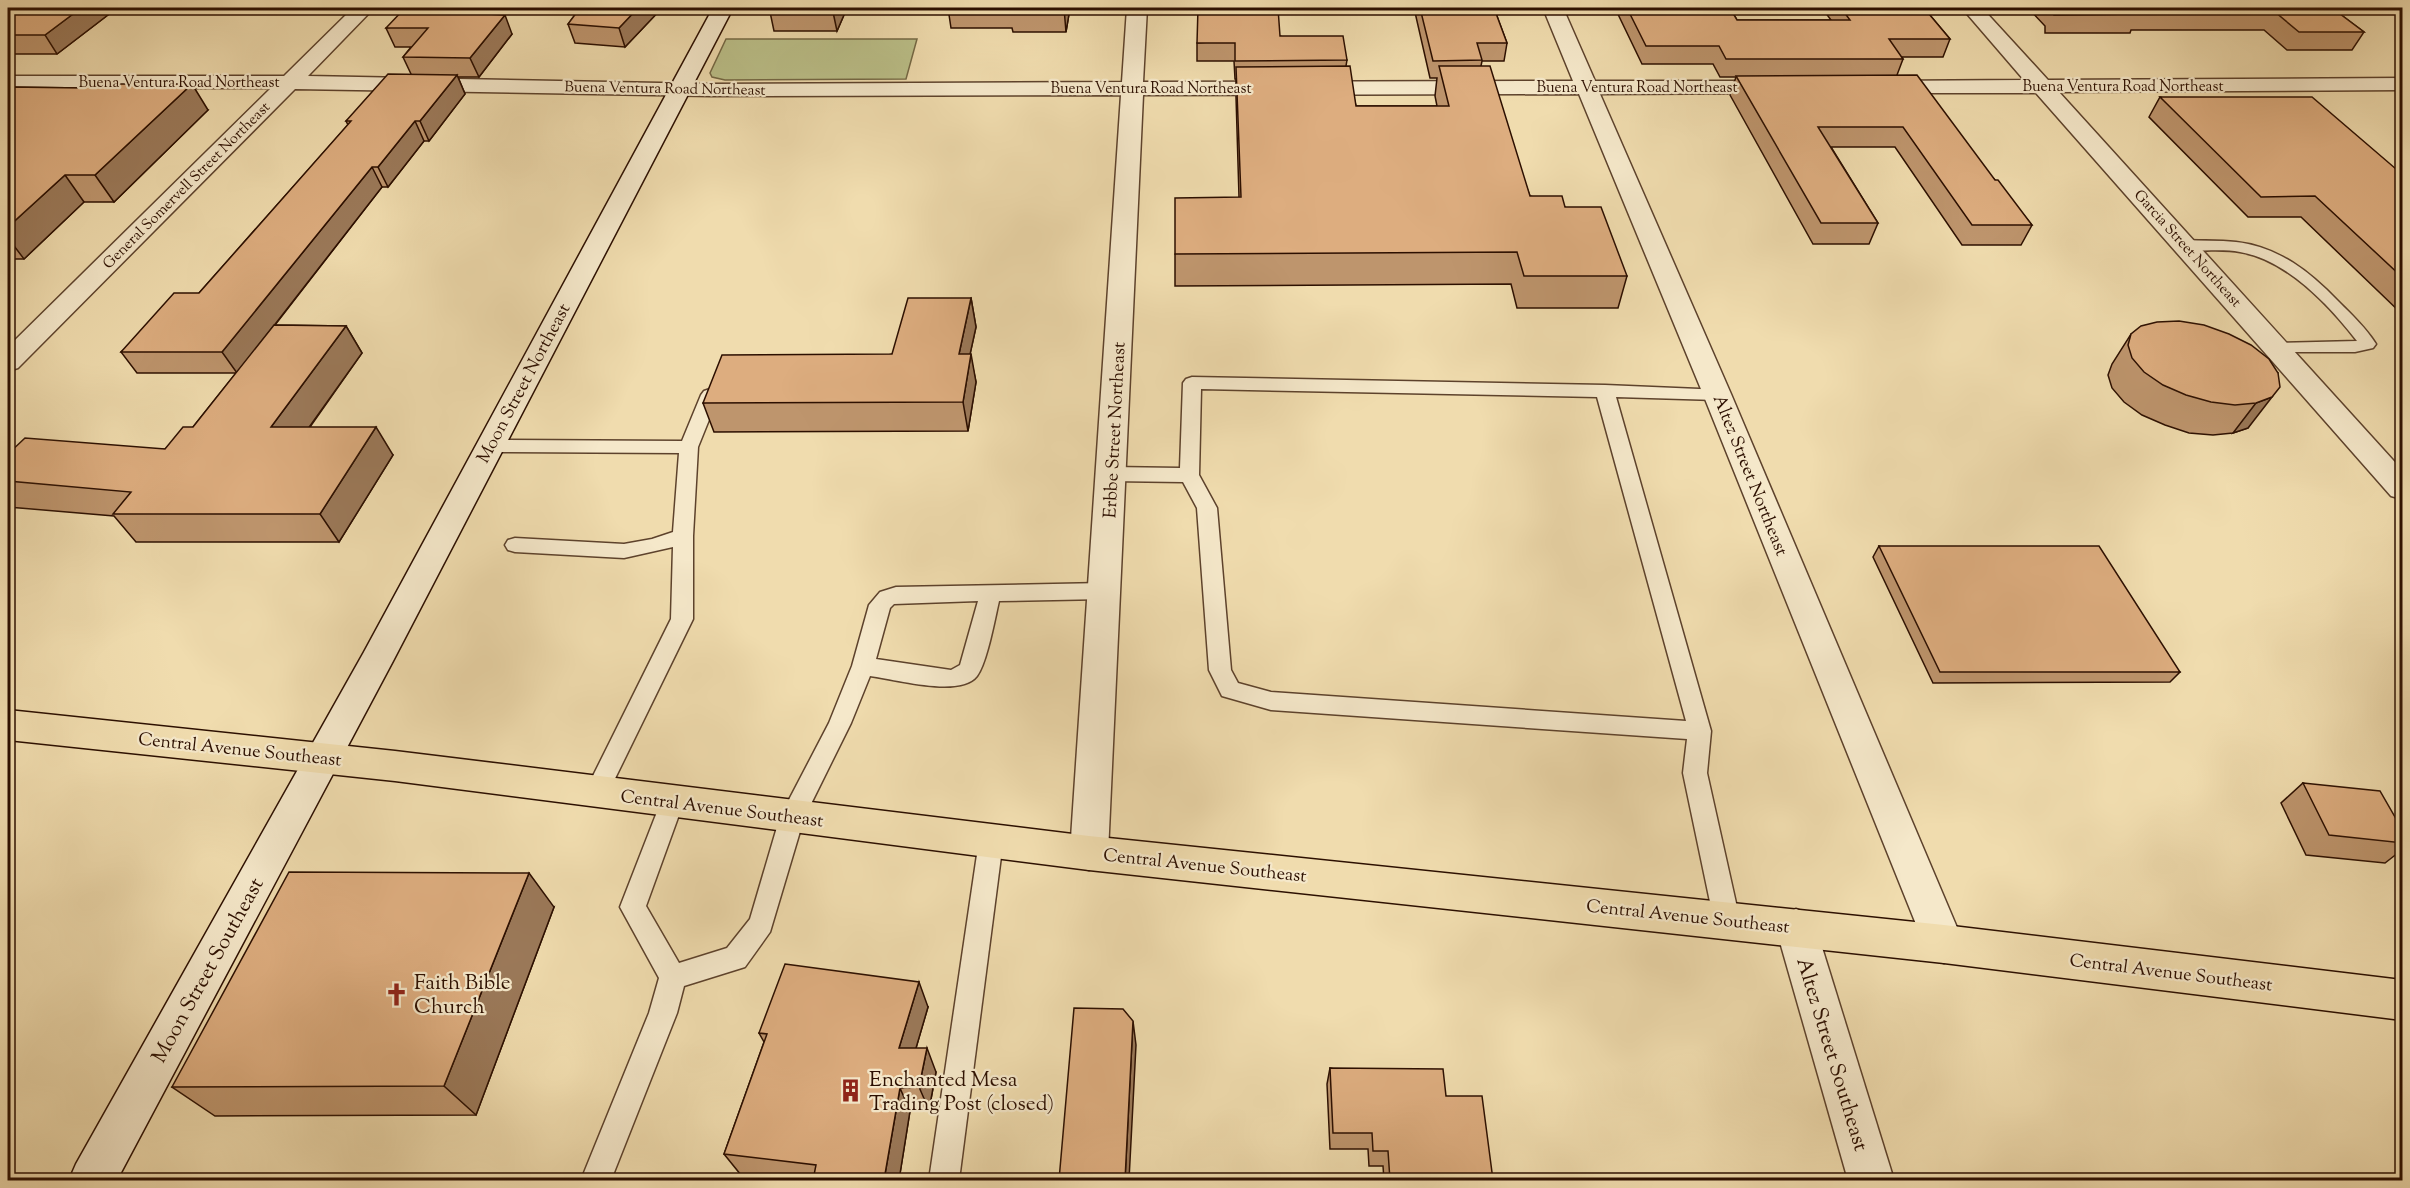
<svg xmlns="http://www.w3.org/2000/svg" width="2410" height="1188" font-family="'Sorts Mill Goudy',serif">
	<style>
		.green { fill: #bbc089; stroke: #746844; stroke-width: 1.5 }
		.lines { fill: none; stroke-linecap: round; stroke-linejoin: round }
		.lane-casing { stroke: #5d422c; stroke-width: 3 }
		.street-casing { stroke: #5d422c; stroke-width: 3 }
		.secondary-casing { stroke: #2c0f00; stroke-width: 3 }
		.primary-casing { stroke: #2c0f00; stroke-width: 3 }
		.lane { fill: #f5e8ca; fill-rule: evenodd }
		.street { fill: #f5e8ca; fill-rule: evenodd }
		.secondary { fill: #f5e8ca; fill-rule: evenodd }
		.primary { fill: #f0dcae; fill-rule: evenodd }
		.wall { fill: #be956d; stroke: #2c0f00; stroke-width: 1.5 }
		.shaded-wall { fill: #9b7959; stroke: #2c0f00; stroke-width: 1.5 }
		.building { fill: #ddad7f; stroke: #2c0f00; stroke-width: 1.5 }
		.labels { text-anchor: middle; stroke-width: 4.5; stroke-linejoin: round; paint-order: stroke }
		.far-street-label { font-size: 15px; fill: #2c0f00; stroke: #f5e8ca }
		.street-label { font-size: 18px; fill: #2c0f00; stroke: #f5e8ca }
		.near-street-label { font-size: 21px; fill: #2c0f00; stroke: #f5e8ca }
		.near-poi-label { font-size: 21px; fill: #2c0f00; stroke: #f5e8ca; text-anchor: start }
	</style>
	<rect width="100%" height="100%" fill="#f0dcae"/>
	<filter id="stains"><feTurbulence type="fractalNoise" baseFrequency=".00333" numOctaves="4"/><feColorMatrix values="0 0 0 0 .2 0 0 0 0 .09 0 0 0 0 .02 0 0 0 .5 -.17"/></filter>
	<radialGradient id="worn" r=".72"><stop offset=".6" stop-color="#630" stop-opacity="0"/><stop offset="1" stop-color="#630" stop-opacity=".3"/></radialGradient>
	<path class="green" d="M 726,39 L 917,39 L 906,79 L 725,80 L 712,77 L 710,73 Z"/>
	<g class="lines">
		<defs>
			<g id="lane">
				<path d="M 2185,240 C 2202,241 2219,240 2236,242 C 2279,247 2310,272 2339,302 C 2352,315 2366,328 2376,344 L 2373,348 L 2355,352 L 2271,352 L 2268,348 L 2271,344 L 2277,343 L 2357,341 C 2329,305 2287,260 2240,252 C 2220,248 2199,253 2179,248 L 2177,245 L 2179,242 Z"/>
				<path d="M 1192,377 L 1605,385 L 1723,390 L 1726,394 L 1723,398 L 1717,400 L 1616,397 L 1711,731 L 1707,773 L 1740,921 L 1736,929 L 1727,933 L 1718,929 L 1714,921 L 1683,773 L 1687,739 L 1271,710 L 1222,696 L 1209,670 L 1197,508 L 1183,482 L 1111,481 L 1104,479 L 1101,474 L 1104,469 L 1111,467 L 1180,468 L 1183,383 L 1186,379 ZM 1201,389 L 1597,397 L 1686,721 L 1271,692 L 1238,683 L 1231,670 L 1217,508 L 1199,475 Z"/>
				<path d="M 710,389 L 716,391 L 719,395 L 698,447 L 693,536 L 693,619 L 605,799 L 597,802 L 589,799 L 585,792 L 671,619 L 673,547 L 624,558 L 515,552 L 508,550 L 505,545 L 508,540 L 515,538 L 624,544 L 652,539 L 673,532 L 679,453 L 490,452 L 483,450 L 481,446 L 483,442 L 490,440 L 682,441 L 701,395 L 704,391 Z"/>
				<path d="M 1104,583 L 1111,586 L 1114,591 L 1111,596 L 1104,599 L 999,601 C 995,618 987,663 977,676 C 960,698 895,679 870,676 L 851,723 L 804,818 L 770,932 L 745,967 L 684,986 L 677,1013 L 611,1180 L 581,1180 L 649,1013 L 659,978 L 620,907 L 664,794 L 672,791 L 680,794 L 684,801 L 646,906 L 679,963 L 727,948 L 750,919 L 780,817 L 829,723 L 852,666 L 869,605 L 880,592 L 896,587 ZM 978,601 L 960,665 L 951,670 L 876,659 L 890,608 L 894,604 Z"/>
				<path d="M 991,830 L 1000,833 L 1003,841 L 959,1180 L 929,1180 L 979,841 L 982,833 Z"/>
			</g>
			<g id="street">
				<path d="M 353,8 L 374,8 L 308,76 L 711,84 L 1122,82 L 1127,8 L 1147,8 L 1143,82 L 1573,81 L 1543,8 L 1563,8 L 1595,81 L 1779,81 L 1787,82 L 1790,87 L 1787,92 L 1779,93 L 1600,94 L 1731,394 L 1964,944 L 1958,957 L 1944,963 L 1930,957 L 1924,944 L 1703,394 L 1579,94 L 1143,95 L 1108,853 L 1103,865 L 1089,870 L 1075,865 L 1070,853 L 1121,95 L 711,96 L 295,89 L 18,368 L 8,371 L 8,347 L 271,88 L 8,88 L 8,76 L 284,76 Z"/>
				<path d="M 1962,8 L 1982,8 L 2048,80 L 2402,78 L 2402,90 L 2059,92 L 2402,470 L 2402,499 L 2391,496 L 2036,93 L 1881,93 L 1873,92 L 1870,87 L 1873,82 L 1881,81 L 2024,80 Z"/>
				<path d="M 1796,909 L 1810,915 L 1816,928 L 1894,1180 L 1848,1180 L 1776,928 L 1782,915 Z"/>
			</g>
			<path id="secondary" d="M 713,8 L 733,8 L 393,661 L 117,1180 L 69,1180 L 76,1164 L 364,652 Z"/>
			<path id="primary" d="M 8,710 L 395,751 L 1089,836 L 1944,925 L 2402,980 L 2402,1020 L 1944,963 L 1089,870 L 395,781 L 8,740 Z"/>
		</defs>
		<use href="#lane" class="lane-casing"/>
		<use href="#street" class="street-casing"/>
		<use href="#secondary" class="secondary-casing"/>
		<use href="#primary" class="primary-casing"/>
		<use href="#lane" class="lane"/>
		<use href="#street" class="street"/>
		<use href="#secondary" class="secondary"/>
		<use href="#primary" class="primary"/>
	</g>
	<g class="wall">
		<path d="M 14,8 L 117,8 L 57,54 L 8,54 L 8,12 Z"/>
		<path d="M 580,8 L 662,8 L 625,47 L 575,43 L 568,24 Z"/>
		<path d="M 847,8 L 837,31 L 774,31 L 770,12 Z"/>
		<path d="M 948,8 L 1070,8 L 1066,32 L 1013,32 L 1012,28 L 951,28 Z"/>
		<path d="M 1414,8 L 1494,8 L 1507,43 L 1504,61 L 1482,61 L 1481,66 L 1530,196 L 1565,207 L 1627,276 L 1618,308 L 1517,308 L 1511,284 L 1175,286 L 1175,254 L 1239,197 L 1236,97 L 1236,79 L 1235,79 L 1234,61 L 1197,61 L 1197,43 L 1280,36 L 1347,60 L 1346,66 L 1356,106 L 1437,106 L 1435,96 L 1437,78 L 1430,78 Z"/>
		<path d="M 1615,8 L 1730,8 L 1737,20 L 1831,20 L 1822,8 L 1924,8 L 1950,39 L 1943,57 L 1902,57 L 1903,59 L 1897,75 L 1995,180 L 2032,225 L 2021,245 L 1962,245 L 1895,147 L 1831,147 L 1878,223 L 1869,244 L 1813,244 L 1730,95 L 1736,77 L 1720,77 L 1713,64 L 1642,64 Z"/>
		<path d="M 2028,8 L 2332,8 L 2364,32 L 2352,50 L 2287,50 L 2264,30 L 2131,30 L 2130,33 L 2045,33 L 2045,26 Z"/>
		<path d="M 496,10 L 493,14 L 512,34 L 479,77 L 458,77 L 465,94 L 429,141 L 424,141 L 388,187 L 382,187 L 275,325 L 346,326 L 362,353 L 310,427 L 393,455 L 339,542 L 136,542 L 114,516 L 8,507 L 8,454 L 165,449 L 193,427 L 236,373 L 137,373 L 121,352 L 199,293 L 348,125 L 346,121 L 411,74 L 403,57 L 411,47 L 395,47 L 386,28 Z"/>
		<path d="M 8,87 L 85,88 L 208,110 L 114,202 L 84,202 L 24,259 L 8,259 Z"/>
		<path d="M 2160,97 L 2403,175 L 2403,315 L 2301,217 L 2248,217 L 2149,117 Z"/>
		<path d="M 971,298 L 976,327 L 970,354 L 976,382 L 968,431 L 714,432 L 703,403 L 892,354 Z"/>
		<path d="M 2131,334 L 2278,373 L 2248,428 L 2233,433 L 2213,435 L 2189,433 L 2165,425 L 2142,415 L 2124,402 L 2112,388 L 2108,375 L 2112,364 Z"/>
		<path d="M 1879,546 L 2180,672 L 2170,682 L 1933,683 L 1873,557 Z"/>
		<path d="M 2303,783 L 2403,831 L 2403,849 L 2385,863 L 2306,855 L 2281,803 Z"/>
		<path d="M 554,907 L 476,1115 L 215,1116 L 172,1087 Z"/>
		<path d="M 928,1007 L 916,1048 L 936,1072 L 929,1110 L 910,1111 L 899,1180 L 781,1180 L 741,1175 L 724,1154 L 764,1042 L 759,1033 Z"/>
		<path d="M 1330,1068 L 1446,1096 L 1493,1180 L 1384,1180 L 1383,1166 L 1369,1166 L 1368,1149 L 1330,1149 L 1327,1084 Z"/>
	</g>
	<g class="shaded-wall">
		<path d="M 81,8 L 117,8 L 57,54 L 45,35 Z"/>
		<path d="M 474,8 L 495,8 L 496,10 L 478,32 L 471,13 Z"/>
		<path d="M 638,8 L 662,8 L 625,47 L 619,28 Z"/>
		<path d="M 835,8 L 847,8 L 837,31 L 833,12 Z"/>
		<path d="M 1064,8 L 1070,8 L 1066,32 Z"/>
		<path d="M 505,15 L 512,34 L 479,77 L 470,58 Z"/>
		<path d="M 457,75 L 465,94 L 429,141 L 420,121 Z"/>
		<path d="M 192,84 L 208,110 L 114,202 L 95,175 Z"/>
		<path d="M 415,121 L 424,141 L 388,187 L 378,167 Z"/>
		<path d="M 372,167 L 382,187 L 237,373 L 222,352 Z"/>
		<path d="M 65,175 L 84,202 L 24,259 L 8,238 L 8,227 Z"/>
		<path d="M 971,298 L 976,327 L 964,382 L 959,354 Z"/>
		<path d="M 346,326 L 362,353 L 290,454 L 271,427 Z"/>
		<path d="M 971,354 L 976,382 L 968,431 L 963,402 Z"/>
		<path d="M 2272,397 L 2248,428 L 2233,433 L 2256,403 Z"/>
		<path d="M 376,427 L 393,455 L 339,542 L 320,514 Z"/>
		<path d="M 529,873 L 554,907 L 476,1115 L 444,1086 Z"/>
		<path d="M 919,982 L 928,1007 L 909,1072 L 899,1048 Z"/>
		<path d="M 1133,1021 L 1136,1045 L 1129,1180 L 1125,1180 Z"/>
		<path d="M 927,1048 L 936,1072 L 929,1110 L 919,1087 Z"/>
		<path d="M 900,1088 L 910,1111 L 899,1180 L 884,1180 Z"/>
	</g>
	<g class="building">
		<path d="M 14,8 L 81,8 L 45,35 L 8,35 L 8,12 Z"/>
		<path d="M 405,8 L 475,8 L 471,13 L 505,15 L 470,58 L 403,57 L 428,28 L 386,28 Z"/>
		<path d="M 580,8 L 638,8 L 619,28 L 568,24 Z"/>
		<path d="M 772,8 L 835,8 L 833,12 L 770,12 Z"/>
		<path d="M 1198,8 L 1278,8 L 1280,36 L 1343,36 L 1347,60 L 1235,61 L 1235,43 L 1197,43 Z"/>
		<path d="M 1420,8 L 1494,8 L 1507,43 L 1477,43 L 1482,60 L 1433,61 Z"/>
		<path d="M 1627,8 L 1730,8 L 1737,20 L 1850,20 L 1841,8 L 1924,8 L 1950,39 L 1889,39 L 1903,59 L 1726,59 L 1719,46 L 1646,46 Z"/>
		<path d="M 2053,8 L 2332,8 L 2364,32 L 2299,32 L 2275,12 L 2137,12 L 2139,14 L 2054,15 Z"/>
		<path d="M 1350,66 L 1356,106 L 1449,106 L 1439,66 L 1490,66 L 1530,196 L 1562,196 L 1565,207 L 1601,207 L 1627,276 L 1524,276 L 1517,252 L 1175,254 L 1175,198 L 1241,197 L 1236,67 Z"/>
		<path d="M 388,74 L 457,75 L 420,121 L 415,121 L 378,167 L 372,167 L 222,352 L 121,352 L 174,293 L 199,293 L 351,121 L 346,121 Z"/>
		<path d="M 1917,75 L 1995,180 L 1998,180 L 2032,225 L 1972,225 L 1903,127 L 1818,127 L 1878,223 L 1821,223 L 1736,76 Z"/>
		<path d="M 90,84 L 192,84 L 95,175 L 65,175 L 8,227 L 8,87 L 85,88 Z"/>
		<path d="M 2160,97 L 2312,97 L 2403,175 L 2403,278 L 2315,196 L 2261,197 Z"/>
		<path d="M 908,298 L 971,298 L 959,354 L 971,354 L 963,402 L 703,403 L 722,355 L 892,354 Z"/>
		<path d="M 2179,321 L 2204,325 L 2229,334 L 2251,345 L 2269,359 L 2278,373 L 2280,387 L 2272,397 L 2256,403 L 2235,405 L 2211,402 L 2186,395 L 2163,385 L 2144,372 L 2132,358 L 2128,345 L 2131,334 L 2141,326 L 2157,322 Z"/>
		<path d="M 274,325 L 346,326 L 271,427 L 376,427 L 320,514 L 113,514 L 131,492 L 8,481 L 8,454 L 25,438 L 165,449 L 183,427 L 193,427 Z"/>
		<path d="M 1879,546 L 2099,546 L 2180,672 L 1940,672 Z"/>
		<path d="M 2303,783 L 2380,791 L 2403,831 L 2403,843 L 2329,835 Z"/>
		<path d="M 289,872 L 529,873 L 444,1086 L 172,1087 Z"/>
		<path d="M 785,964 L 919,982 L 899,1048 L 927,1048 L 919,1087 L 900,1088 L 884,1180 L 813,1180 L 816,1165 L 724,1154 L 767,1034 L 759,1033 Z"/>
		<path d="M 1074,1008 L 1123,1009 L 1133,1021 L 1125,1180 L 1059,1180 Z"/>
		<path d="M 1330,1068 L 1443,1069 L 1446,1096 L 1482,1096 L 1493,1180 L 1390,1180 L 1388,1151 L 1373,1151 L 1372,1133 L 1333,1133 Z"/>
	</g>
	<defs>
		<symbol id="church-bare" viewBox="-9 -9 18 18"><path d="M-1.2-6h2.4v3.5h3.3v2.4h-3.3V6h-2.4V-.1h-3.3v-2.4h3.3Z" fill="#8f2418" stroke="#f5e8ca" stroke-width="2.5" paint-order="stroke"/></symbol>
		<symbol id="building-bare" viewBox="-9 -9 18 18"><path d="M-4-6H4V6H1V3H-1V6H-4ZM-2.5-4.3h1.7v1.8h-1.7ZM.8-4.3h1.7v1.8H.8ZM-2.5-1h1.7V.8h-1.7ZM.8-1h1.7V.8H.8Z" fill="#8f2418" stroke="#f5e8ca" stroke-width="2.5" paint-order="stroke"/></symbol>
	</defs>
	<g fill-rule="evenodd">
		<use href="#church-bare" x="380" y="978" width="33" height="33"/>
		<use href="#building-bare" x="834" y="1074" width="33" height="33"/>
	</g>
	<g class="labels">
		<g class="far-street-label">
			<text x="179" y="87">Buena Ventura Road Northeast</text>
			<text x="2123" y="91">Buena Ventura Road Northeast</text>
			<text x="1637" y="92">Buena Ventura Road Northeast</text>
			<text transform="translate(665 88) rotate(1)" y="5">Buena Ventura Road Northeast</text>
			<text x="1151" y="93">Buena Ventura Road Northeast</text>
			<text transform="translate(186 185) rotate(-45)" y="5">General Somervell Street Northeast</text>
			<text transform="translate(2188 248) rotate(48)" y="5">Garcia Street Northeast</text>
		</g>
		<g class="street-label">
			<text transform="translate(523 383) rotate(-62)" y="6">Moon Street Northeast</text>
			<text transform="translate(1114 430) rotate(-87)" y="6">Erbbe Street Northeast</text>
			<text transform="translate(1751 475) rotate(68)" y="6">Altez Street Northeast</text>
			<text transform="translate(240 749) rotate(6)" y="6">Central Avenue Southeast</text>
			<text transform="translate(722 808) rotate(7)" y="6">Central Avenue Southeast</text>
			<text transform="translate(1205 865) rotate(6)" y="6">Central Avenue Southeast</text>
			<text transform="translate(1688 916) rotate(6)" y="6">Central Avenue Southeast</text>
			<text transform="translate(2171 972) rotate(7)" y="6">Central Avenue Southeast</text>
		</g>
		<g class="near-street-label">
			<text transform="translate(207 970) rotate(-61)" y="7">Moon Street Southeast</text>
			<text transform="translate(1833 1054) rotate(73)" y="7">Altez Street Southeast</text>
		</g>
		<g class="near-poi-label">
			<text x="414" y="989">Faith Bible<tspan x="414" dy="24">Church</tspan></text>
			<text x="869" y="1086">Enchanted Mesa<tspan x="869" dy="24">Trading Post (closed)</tspan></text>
		</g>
	</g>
	<rect width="2410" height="1188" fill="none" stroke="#f0dcae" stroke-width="30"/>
	<rect x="9" y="9" width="2392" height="1170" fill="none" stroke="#2c0f00" stroke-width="3"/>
	<rect x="15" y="15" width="2380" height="1158" fill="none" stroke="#2c0f00" stroke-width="1.5"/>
	<rect width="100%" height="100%" filter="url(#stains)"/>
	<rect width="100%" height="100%" fill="url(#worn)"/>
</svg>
